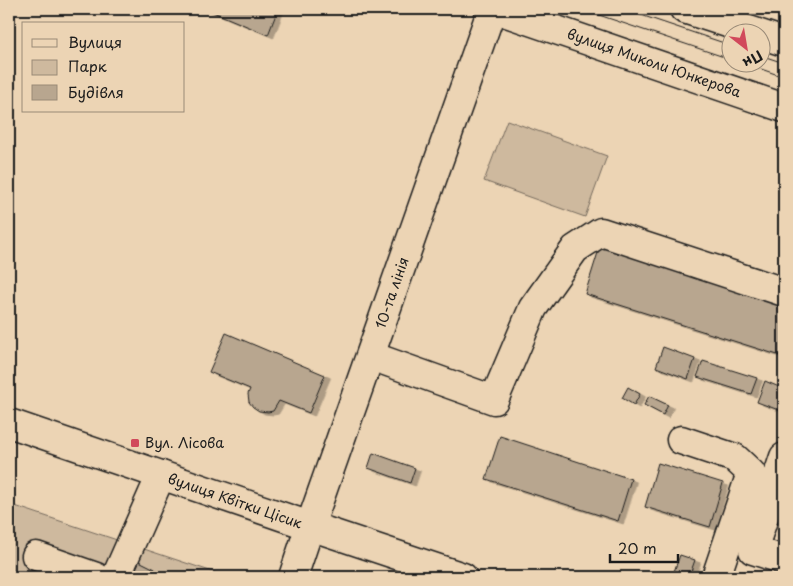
<svg xmlns="http://www.w3.org/2000/svg" width="793" height="586" font-family="'Playpen Sans',sans-serif">
	<style>
		.green { fill: #ceb99e; stroke: #756a5d }
		.building { fill: #b8a68f; stroke: #1c1c1c; filter: url(#shadow) }
		.lines { fill: none; stroke-linecap: round; stroke-linejoin: round }
		.minor-casing { stroke: #1c1c1c; stroke-width: 31 }
		.minor { stroke: #ecd4b4; stroke-width: 28 }
		.tram { stroke: #1c1c1c; stroke-width: 1 }
		.poi-dot { fill: #d1495b; stroke: #ecd4b4; stroke-width: 2 }
		.labels { text-anchor: middle; stroke-width: 5; stroke-linejoin: round; paint-order: stroke }
		.street-label { font-size: 14px; fill: #1c1c1c; stroke: #ecd4b4 }
		.poi-label { font-size: 14px; fill: #1c1c1c; stroke: #ecd4b4; text-anchor: start }
	</style>
	<defs>
		<filter id="shadow"><feDropShadow dx="5.5" dy="3" stdDeviation="0" flood-color="#0004"/></filter>
	</defs>
	<rect width="100%" height="100%" fill="#ecd4b4"/>
	<filter id="ink" filterUnits="userSpaceOnUse"><feTurbulence type="fractalNoise" baseFrequency=".02" numOctaves="2"/><feDisplacementMap in="SourceGraphic" scale="10" xChannelSelector="R" yChannelSelector="G"/><feConvolveMatrix kernelMatrix="1 2 1 2 8 2 1 2 1" color-interpolation-filters="sRGB"/></filter>
	<g filter="url(#ink)">
		<g class="green">
			<path d="M 507,120 L 607,156 L 585,217 L 484,181 Z"/>
			<path d="M 9,504 L 228,577 L 9,577 Z"/>
		</g>
		<g class="building">
			<path d="M 206,9 L 278,9 L 268,35 Z"/>
			<path d="M 600,246 L 784,305 L 784,357 L 585,294 Z"/>
			<path d="M 226,333 L 325,375 L 309,413 L 279,401 L 273,411 L 268,412 L 259,411 L 253,407 L 249,402 L 248,394 L 250,389 L 209,372 Z"/>
			<path d="M 663,347 L 695,359 L 688,379 L 656,367 Z"/>
			<path d="M 703,361 L 757,378 L 751,394 L 697,377 Z"/>
			<path d="M 765,381 L 784,389 L 784,412 L 757,402 Z"/>
			<path d="M 628,387 L 640,394 L 634,405 L 622,398 Z"/>
			<path d="M 649,396 L 668,405 L 663,415 L 644,405 Z"/>
			<path d="M 500,436 L 631,479 L 618,521 L 486,479 Z"/>
			<path d="M 373,453 L 415,468 L 410,483 L 368,468 Z"/>
			<path d="M 658,463 L 723,483 L 710,527 L 645,507 Z"/>
			<path d="M 680,555 L 695,560 L 689,577 L 672,577 Z"/>
			<path d="M 137,560 L 155,569 L 151,577 L 138,577 L 130,573 Z"/>
		</g>
		<g class="lines">
			<defs>
				<g id="minor">
					<path d="M 495,9 L 784,108"/>
					<path d="M 684,9 L 755,32"/>
					<path d="M 760,34 L 784,42"/>
					<path d="M 374,357 L 494,400 L 533,308 L 575,249 L 601,232 L 784,292"/>
					<path d="M 9,423 L 310,526 L 463,577"/>
					<path d="M 681,440 L 735,458 L 751,473 L 716,577"/>
					<path d="M 784,457 L 753,550 L 784,560"/>
					<path d="M 36,556 L 96,577"/>
					<path d="M 116,577 L 161,475"/>
					<path d="M 293,577 L 310,526 L 492,9"/>
				</g>
			</defs>
			<use href="#minor" class="minor-casing"/>
			<use href="#minor" class="minor"/>
			<g class="tram">
				<path d="M 581,9 L 730,59"/>
				<path d="M 623,9 L 730,45"/>
				<path d="M 760,55 L 784,63"/>
				<path d="M 741,62 L 784,77"/>
			</g>
		</g>
	</g>
	<rect class="poi-dot" x="130" y="438" width="10" height="10" rx="2.5"/>
	<g class="labels">
		<g class="street-label">
			<text transform="translate(654 63) rotate(19)" y="5">вулиця Миколи Юнкерова</text>
			<text transform="translate(392 293) rotate(-71)" y="5">10-та лінія</text>
			<text transform="translate(235 501) rotate(19)" y="5">вулиця Квітки Цісик</text>
		</g>
		<g class="poi-label">
			<text x="145" y="448">Вул. Лісова</text>
		</g>
	</g>
	<rect width="793" height="586" fill="none" stroke="#ecd4b4" stroke-width="30"/>
	<rect x="15" y="15" width="763" height="556" fill="none" stroke="#1c1c1c" stroke-width="2" filter="url(#ink)"/>
	<rect x="22" y="22" width="162" height="90" fill="#ecd4b4" stroke="#998a77"/>
	<rect x="32" y="39" width="25" height="8" fill="#ecd4b4" stroke="#998a77"/>
	<text x="68" y="48" font-size="15" fill="#1c1c1c">Вулиця</text>
	<rect x="32" y="60" width="25" height="15" fill="#ceb99e" stroke="#998a77"/>
	<text x="68" y="72" font-size="15" fill="#1c1c1c">Парк</text>
	<rect x="32" y="85" width="25" height="15" fill="#b8a68f" stroke="#998a77"/>
	<text x="68" y="98" font-size="15" fill="#1c1c1c">Будівля</text>
	<g transform="translate(746 48) rotate(149)"><circle r="24" fill="#ecd4b4" stroke="#998a77"/>
	<path d="M0-4L9 19L0 12L-9 19Z" fill="#d1495b"/>
	<text y="-8" font-size="14" font-weight="bold" text-anchor="middle" fill="#1c1c1c">Пн</text>
	</g>
	<path d="M610 554v8h68v-8" fill="none" stroke="#1c1c1c" stroke-width="2.5"/>
	<text x="618" y="554" font-size="15" fill="#1c1c1c" stroke="#ecd4b4" stroke-width="4" paint-order="stroke">20 m</text>
</svg>
